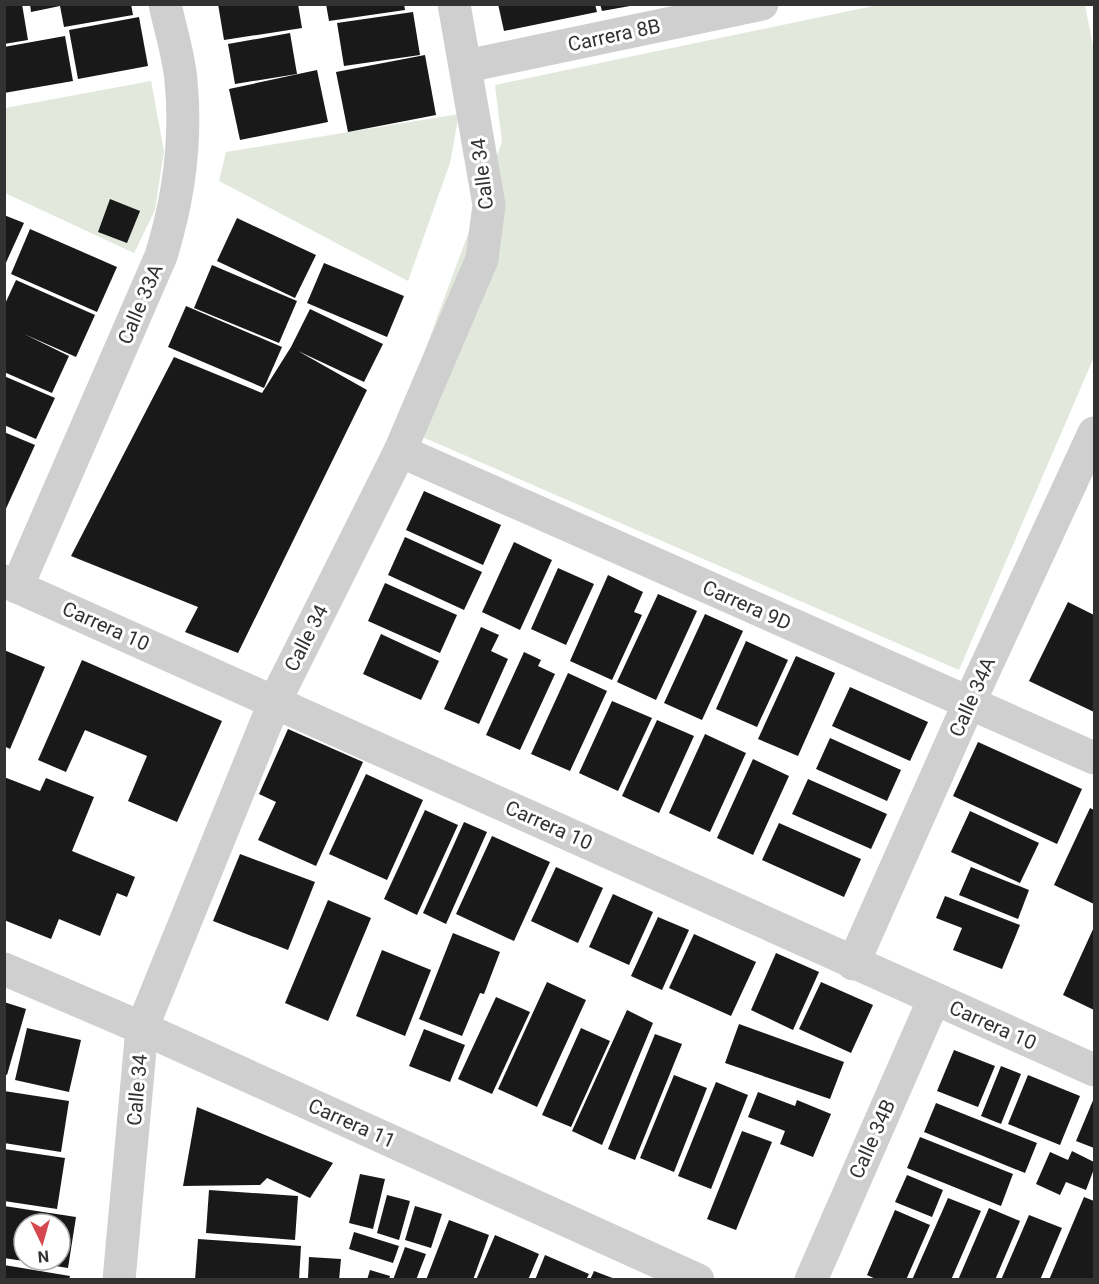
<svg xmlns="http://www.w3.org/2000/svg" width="1099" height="1284" font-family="Roboto,sans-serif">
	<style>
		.green { fill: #e2e8dc }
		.building { fill: #191919; fill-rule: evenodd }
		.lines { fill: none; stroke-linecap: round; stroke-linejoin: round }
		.street { stroke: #cfcfcf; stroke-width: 33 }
		.labels { text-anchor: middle; stroke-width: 6; stroke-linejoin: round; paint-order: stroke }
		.street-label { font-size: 20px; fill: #323232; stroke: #fff }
	</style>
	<rect width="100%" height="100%" fill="#fff"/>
	<g class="green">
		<path d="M 878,5 L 1085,5 L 1094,51 L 1094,357 L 959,670 L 397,426 L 502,142 L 495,85 Z"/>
		<path d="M 151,81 L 164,151 L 155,210 L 134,253 L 5,193 L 5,108 Z"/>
		<path d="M 459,114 L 450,163 L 408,281 L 219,181 L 226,152 Z"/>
	</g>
	<g class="building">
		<path d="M 4,4 L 22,4 L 28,40 L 4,44 Z"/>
		<path d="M 30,4 L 131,4 L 133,15 L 64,27 L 60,6 L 31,12 Z"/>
		<path d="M 218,4 L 298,4 L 302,28 L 224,40 Z"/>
		<path d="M 326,4 L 404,4 L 405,10 L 329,21 Z"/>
		<path d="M 498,4 L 595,4 L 597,12 L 504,31 Z"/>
		<path d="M 600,4 L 629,4 L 630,6 L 602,11 Z"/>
		<path d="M 413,12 L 420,55 L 344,66 L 337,23 Z"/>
		<path d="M 139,17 L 148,66 L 78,79 L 69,30 Z"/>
		<path d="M 290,33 L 297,74 L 235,84 L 228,44 Z"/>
		<path d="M 65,36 L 73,81 L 4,93 L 4,47 Z"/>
		<path d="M 425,55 L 436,115 L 348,132 L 336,72 Z"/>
		<path d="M 317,70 L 328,122 L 240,140 L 229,89 Z"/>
		<path d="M 110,199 L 140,211 L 127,243 L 98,232 Z"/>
		<path d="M 4,215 L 24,223 L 4,267 Z"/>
		<path d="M 237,218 L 316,255 L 295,298 L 217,261 Z"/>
		<path d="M 30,229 L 117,267 L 97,312 L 11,274 Z"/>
		<path d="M 324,263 L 404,296 L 387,337 L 307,303 Z"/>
		<path d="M 212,265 L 297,301 L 279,343 L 194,308 Z"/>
		<path d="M 16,280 L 95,315 L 76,357 L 24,334 L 69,356 L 52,393 L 4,372 L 4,306 Z"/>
		<path d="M 186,306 L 282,347 L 264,388 L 168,347 Z"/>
		<path d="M 310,309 L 383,344 L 364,382 L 298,351 L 367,390 L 238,653 L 185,632 L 198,607 L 71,556 L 174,357 L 262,393 L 291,347 Z"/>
		<path d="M 4,376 L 55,398 L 36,439 L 4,425 Z"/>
		<path d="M 4,432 L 35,445 L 4,513 Z"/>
		<path d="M 424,491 L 501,525 L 483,565 L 406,530 Z"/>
		<path d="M 405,537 L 482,572 L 464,610 L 388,575 Z"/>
		<path d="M 514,542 L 552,560 L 520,630 L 482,612 Z"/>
		<path d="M 558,568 L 594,584 L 566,645 L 531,629 Z"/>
		<path d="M 608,575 L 643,592 L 634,612 L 642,615 L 612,680 L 570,661 Z"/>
		<path d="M 385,583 L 457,615 L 440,653 L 368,621 Z"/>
		<path d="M 658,594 L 697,611 L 656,700 L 617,682 Z"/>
		<path d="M 1068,602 L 1094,615 L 1094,712 L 1029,681 Z"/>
		<path d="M 705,614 L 743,631 L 702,720 L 664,703 Z"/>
		<path d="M 481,627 L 499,635 L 491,651 L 508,659 L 479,724 L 444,709 Z"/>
		<path d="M 381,634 L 439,661 L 421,700 L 363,674 Z"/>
		<path d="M 746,641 L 788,660 L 757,727 L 716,709 Z"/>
		<path d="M 4,650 L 45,667 L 10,749 L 4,746 Z"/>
		<path d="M 524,652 L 541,660 L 538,666 L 555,674 L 520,750 L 486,735 Z"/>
		<path d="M 796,656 L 835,673 L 798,756 L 758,739 Z"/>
		<path d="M 82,660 L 222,721 L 177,822 L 128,801 L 147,756 L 85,730 L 66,772 L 38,760 Z"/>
		<path d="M 568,673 L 607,691 L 570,771 L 531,754 Z"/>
		<path d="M 850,687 L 928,722 L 910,761 L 832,726 Z"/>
		<path d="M 612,701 L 652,718 L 618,791 L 579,773 Z"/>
		<path d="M 657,720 L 694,736 L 659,813 L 622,796 Z"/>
		<path d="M 288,729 L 363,762 L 316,866 L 258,840 L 276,802 L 259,794 Z"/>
		<path d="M 705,734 L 746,753 L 710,832 L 669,813 Z"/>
		<path d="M 830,738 L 901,770 L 887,801 L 816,769 Z"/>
		<path d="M 978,742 L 1082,789 L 1057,844 L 953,796 Z"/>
		<path d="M 753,759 L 789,776 L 753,855 L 717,838 Z"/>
		<path d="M 366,774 L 423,800 L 387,880 L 329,854 Z"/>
		<path d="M 4,777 L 40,791 L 46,778 L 94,797 L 72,851 L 135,877 L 127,897 L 117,893 L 100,936 L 59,919 L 51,939 L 4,920 Z"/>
		<path d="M 808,779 L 887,814 L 871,849 L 792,814 Z"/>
		<path d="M 1090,808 L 1094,810 L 1094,904 L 1054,885 Z"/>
		<path d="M 425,810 L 458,825 L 417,915 L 384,899 Z"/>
		<path d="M 970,811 L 1039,843 L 1020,883 L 951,852 Z"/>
		<path d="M 464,822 L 487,832 L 446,924 L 423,913 Z"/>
		<path d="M 779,823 L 861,859 L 844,897 L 762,860 Z"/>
		<path d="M 492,836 L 550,862 L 514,941 L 456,914 Z"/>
		<path d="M 240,854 L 315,882 L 288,950 L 213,921 Z"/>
		<path d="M 556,867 L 603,888 L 578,943 L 531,921 Z"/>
		<path d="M 971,867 L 1029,890 L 1018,919 L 959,895 Z"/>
		<path d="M 613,894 L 653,912 L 629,965 L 589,947 Z"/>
		<path d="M 945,896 L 1020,925 L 1002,969 L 953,950 L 962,928 L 936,918 Z"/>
		<path d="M 328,900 L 371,918 L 328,1021 L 285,1003 Z"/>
		<path d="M 658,917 L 689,930 L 662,990 L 631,976 Z"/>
		<path d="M 1094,927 L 1094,1010 L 1063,995 Z"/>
		<path d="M 453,933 L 500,952 L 484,994 L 480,993 L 462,1036 L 419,1019 Z"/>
		<path d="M 694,934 L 756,962 L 731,1016 L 669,988 Z"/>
		<path d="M 382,950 L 431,970 L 405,1036 L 356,1016 Z"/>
		<path d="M 776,953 L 819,972 L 793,1030 L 751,1010 Z"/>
		<path d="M 547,982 L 586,1000 L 537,1107 L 498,1089 Z"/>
		<path d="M 821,982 L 873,1005 L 851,1053 L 799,1029 Z"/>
		<path d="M 496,997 L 530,1012 L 492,1094 L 458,1079 Z"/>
		<path d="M 4,1002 L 26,1009 L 7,1075 L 4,1074 Z"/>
		<path d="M 627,1010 L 653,1023 L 602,1145 L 572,1131 Z"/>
		<path d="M 739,1024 L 844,1062 L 830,1099 L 725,1063 Z"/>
		<path d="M 27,1028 L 81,1040 L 69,1092 L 15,1080 Z"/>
		<path d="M 581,1028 L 610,1041 L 571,1127 L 542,1115 Z"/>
		<path d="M 424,1029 L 465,1045 L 450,1082 L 409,1066 Z"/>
		<path d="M 655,1034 L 682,1044 L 635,1160 L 608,1149 Z"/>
		<path d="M 954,1050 L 995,1066 L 978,1107 L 937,1091 Z"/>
		<path d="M 1001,1066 L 1021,1074 L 1001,1124 L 981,1116 Z"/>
		<path d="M 674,1075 L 707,1088 L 674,1172 L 640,1158 Z"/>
		<path d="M 1028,1075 L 1080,1096 L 1060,1145 L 1008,1124 Z"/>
		<path d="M 716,1082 L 748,1095 L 711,1189 L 678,1176 Z"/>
		<path d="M 4,1091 L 69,1101 L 61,1152 L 4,1143 Z"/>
		<path d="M 758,1092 L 795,1106 L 797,1100 L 831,1114 L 813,1157 L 780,1144 L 785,1131 L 748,1117 Z"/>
		<path d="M 1094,1098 L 1094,1148 L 1076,1141 Z"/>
		<path d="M 936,1103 L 1037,1143 L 1025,1173 L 924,1132 Z"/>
		<path d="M 197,1107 L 333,1163 L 310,1198 L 267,1178 L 260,1185 L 183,1186 Z"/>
		<path d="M 742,1131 L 772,1142 L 736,1230 L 707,1219 Z"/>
		<path d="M 920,1137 L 1013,1174 L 1001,1206 L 907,1168 Z"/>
		<path d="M 4,1149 L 65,1158 L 57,1209 L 4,1201 Z"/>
		<path d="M 1072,1151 L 1094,1162 L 1094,1169 L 1086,1190 L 1066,1182 L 1060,1195 L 1036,1184 L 1050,1152 L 1068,1160 Z"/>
		<path d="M 360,1174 L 385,1179 L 373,1229 L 349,1223 Z"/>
		<path d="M 907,1175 L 943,1190 L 932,1217 L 895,1202 Z"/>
		<path d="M 209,1190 L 298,1196 L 295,1240 L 206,1233 Z"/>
		<path d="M 387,1195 L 410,1201 L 399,1240 L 377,1233 Z"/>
		<path d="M 1084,1197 L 1094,1201 L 1094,1280 L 1049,1280 Z"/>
		<path d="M 948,1198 L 981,1211 L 951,1280 L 912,1280 Z"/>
		<path d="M 4,1206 L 76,1217 L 68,1268 L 4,1258 ZM 24,1224 L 60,1224 L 60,1260 L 24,1260 Z"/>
		<path d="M 415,1206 L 442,1214 L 431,1248 L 405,1240 Z"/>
		<path d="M 989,1208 L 1020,1221 L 995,1280 L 958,1280 Z"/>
		<path d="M 895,1210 L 930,1225 L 906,1280 L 878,1280 L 867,1275 Z"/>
		<path d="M 1029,1215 L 1062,1228 L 1040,1280 L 1001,1280 Z"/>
		<path d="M 449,1220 L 489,1235 L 473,1280 L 426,1280 Z"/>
		<path d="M 354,1232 L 399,1246 L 393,1263 L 349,1249 Z"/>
		<path d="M 495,1235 L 539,1254 L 528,1280 L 476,1280 Z"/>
		<path d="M 198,1239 L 301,1246 L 299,1280 L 195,1280 Z"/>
		<path d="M 405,1247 L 426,1254 L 416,1280 L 393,1280 Z"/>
		<path d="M 545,1255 L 589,1274 L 586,1280 L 535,1280 Z"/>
		<path d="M 309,1257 L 341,1259 L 339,1280 L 308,1278 Z"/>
		<path d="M 4,1265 L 70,1276 L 69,1280 L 4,1280 Z"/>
		<path d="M 370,1270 L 390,1276 L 389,1280 L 367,1280 Z"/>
		<path d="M 594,1271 L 615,1279 L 615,1280 L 590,1280 Z"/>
	</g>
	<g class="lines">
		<g class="street">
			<path d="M 467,66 L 762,4"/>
			<path d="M 400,451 L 1094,758"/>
			<path d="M 4,581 L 1094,1070"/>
			<path d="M 17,587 L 161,256 C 179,198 187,142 181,81 C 179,55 170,29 165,4"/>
			<path d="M 853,964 L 969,703 L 1094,433"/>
			<path d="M 4,969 L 142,1028 L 698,1280"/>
			<path d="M 119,1280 L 142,1028 L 275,701 L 400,451 L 482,259 L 489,205 L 454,4"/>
			<path d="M 811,1280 L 934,999"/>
		</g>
	</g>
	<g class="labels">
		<g class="street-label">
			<text transform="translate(614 35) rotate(-12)" y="7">Carrera 8B</text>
			<text transform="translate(482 174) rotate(-97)" y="7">Calle 34</text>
			<text transform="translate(140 304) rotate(-67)" y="7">Calle 33A</text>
			<text transform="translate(747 605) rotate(24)" y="7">Carrera 9D</text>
			<text transform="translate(106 626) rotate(24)" y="7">Carrera 10</text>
			<text transform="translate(306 638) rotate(-63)" y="7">Calle 34</text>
			<text transform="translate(972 697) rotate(-66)" y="7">Calle 34A</text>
			<text transform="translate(549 825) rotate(24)" y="7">Carrera 10</text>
			<text transform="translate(993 1025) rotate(24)" y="7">Carrera 10</text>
			<text transform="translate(137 1090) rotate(-85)" y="7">Calle 34</text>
			<text transform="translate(352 1123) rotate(24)" y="7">Carrera 11</text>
			<text transform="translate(872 1139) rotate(-66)" y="7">Calle 34B</text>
		</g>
	</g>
	<rect width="1099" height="1284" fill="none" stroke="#323232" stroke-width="12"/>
	<g transform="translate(42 1242) rotate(175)"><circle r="28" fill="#ffffff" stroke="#adadad" stroke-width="1.5"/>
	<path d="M0-4.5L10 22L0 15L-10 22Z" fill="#d54850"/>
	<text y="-9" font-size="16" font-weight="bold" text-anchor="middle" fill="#323232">N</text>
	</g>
</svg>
